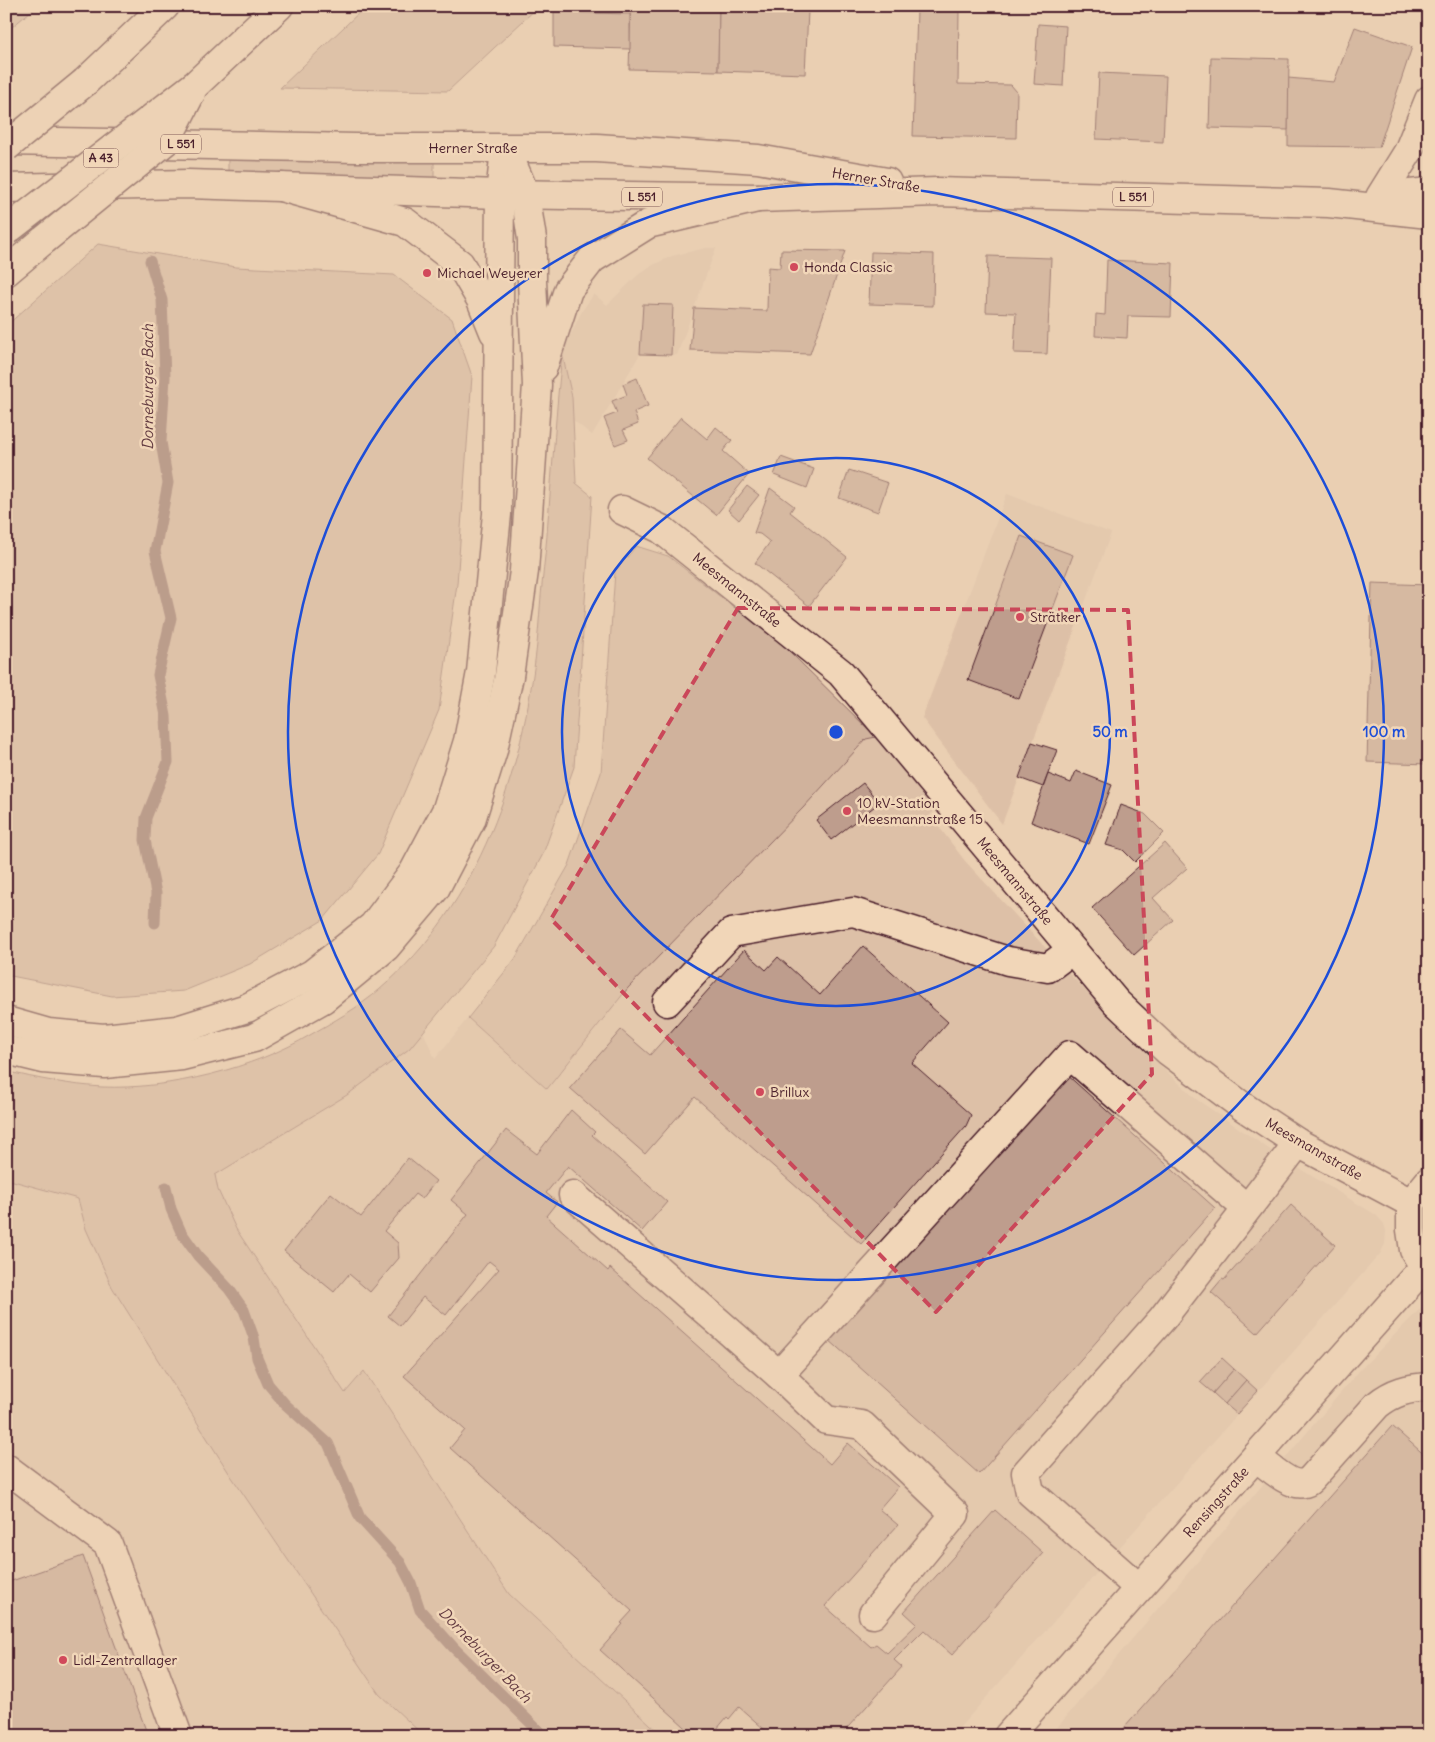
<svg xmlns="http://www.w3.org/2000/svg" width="1435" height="1742" font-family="Delius,sans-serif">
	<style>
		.built { fill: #ddc0a7 }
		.green { fill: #d0b29c; stroke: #8d6864 }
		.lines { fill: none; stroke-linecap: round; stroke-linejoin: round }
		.stream { stroke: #845f5c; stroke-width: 11 }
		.building { fill: #be9d8d; stroke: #4a1f2b }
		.minor-casing { stroke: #4a1f2b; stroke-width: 31 }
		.major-casing { stroke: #4a1f2b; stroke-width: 31 }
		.highway-casing { stroke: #4a1f2b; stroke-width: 31 }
		.minor { stroke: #f1d6b8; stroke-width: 28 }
		.major { stroke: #f1d6b8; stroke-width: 28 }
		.highway { stroke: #f1d6b8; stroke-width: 28 }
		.highway-bridge-casing { stroke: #4a1f2b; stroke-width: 31; stroke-linecap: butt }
		.highway-bridge { stroke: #f1d6b8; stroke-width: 28 }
		.marked { fill: none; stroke: #ca4759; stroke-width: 4; stroke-dasharray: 10 6; stroke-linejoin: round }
		.ring { fill: none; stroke: #1d4ed8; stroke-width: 2.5 }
		.poi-dot { fill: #d1495b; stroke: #f1d6b8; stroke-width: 2 }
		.labels { text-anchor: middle; stroke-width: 5; stroke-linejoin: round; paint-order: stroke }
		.shield { fill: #f1d6b8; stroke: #7c5655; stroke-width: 1 }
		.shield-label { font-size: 12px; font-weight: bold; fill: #4a1f2b }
		.street-label { font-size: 14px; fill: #4a1f2b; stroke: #f1d6b8 }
		.poi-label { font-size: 14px; fill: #4a1f2b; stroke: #f1d6b8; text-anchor: start }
		.water-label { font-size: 15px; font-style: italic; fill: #623a40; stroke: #f1d6b8 }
		.centre { fill: #1d4ed8; stroke: #f1d6b8; stroke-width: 2.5 }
		.ring-label { font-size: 15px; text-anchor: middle; font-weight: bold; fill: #1d4ed8; stroke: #f1d6b8; stroke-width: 5; stroke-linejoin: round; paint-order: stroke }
	</style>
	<rect width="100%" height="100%" fill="#eacfb2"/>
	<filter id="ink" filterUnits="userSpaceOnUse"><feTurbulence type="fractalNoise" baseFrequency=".02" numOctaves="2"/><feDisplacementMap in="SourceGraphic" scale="10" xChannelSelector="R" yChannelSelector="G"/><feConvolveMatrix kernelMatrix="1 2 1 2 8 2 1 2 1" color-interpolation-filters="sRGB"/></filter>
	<g filter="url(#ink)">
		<g class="built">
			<path d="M 706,248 L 716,248 L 677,355 L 640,354 L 592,435 L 573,420 L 572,397 L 562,353 L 582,311 L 594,294 L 607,305 L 638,275 L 649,267 L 672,256 Z"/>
			<path d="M 1007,494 L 1111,533 L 1002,824 L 922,718 Z"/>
			<path d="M 876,737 L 938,808 L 930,815 L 965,861 L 1122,1030 L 1196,1099 L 1282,1158 L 1376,1215 L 1384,1224 L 1386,1231 L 1385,1244 L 1380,1254 L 952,1736 L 663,1736 L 509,1594 L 365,1371 L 346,1394 L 236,1229 L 218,1190 L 215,1175 L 347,1095 L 409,1049 L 423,1031 L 435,1059 L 468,1018 L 547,1089 L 628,988 L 803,808 L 866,739 Z"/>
			<path d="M 6,1179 L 78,1199 L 86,1229 L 112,1287 L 229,1473 L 379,1694 L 424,1736 L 6,1736 Z"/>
			<path d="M 1429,1305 L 1429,1736 L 1050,1736 L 1360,1370 L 1419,1310 Z"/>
		</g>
		<g class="green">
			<path d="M 6,6 L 37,6 L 6,32 Z"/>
			<path d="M 366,6 L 539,6 L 448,91 L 280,88 Z"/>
			<path d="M 434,159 L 434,181 L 228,173 L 228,160 L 331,161 Z"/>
			<path d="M 98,244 L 236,267 L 394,275 L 452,319 L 472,376 L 457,584 L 439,710 L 378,854 L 323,920 L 250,964 L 184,991 L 112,996 L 6,975 L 6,326 Z"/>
			<path d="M 562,353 L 572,397 L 576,483 L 592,496 L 574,767 L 543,854 L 494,946 L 409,1049 L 347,1095 L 215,1175 L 218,1190 L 236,1229 L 345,1393 L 364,1371 L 509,1594 L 663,1736 L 424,1736 L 379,1694 L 229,1473 L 112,1287 L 86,1229 L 78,1199 L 6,1179 L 6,1071 C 37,1079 71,1085 102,1087 C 168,1090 255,1068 310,1035 C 334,1021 358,1008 379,990 C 480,904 523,773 537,644 C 539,625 540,605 542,585 C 544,563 547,542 548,520 C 553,464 556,409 562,353 Z"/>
			<path d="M 636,546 L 668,556 L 785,647 L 876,737 L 866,739 L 803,808 L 628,988 L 547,1089 L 468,1018 L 515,959 L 569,865 L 601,773 L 615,572 Z"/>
		</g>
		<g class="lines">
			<g class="stream">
				<path d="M 150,261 L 162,300 L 165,377 L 161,442 L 168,483 L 155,551 L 171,618 L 158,675 L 166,716 L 168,762 L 146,818 L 145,840 L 156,893 L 155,923"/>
				<path d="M 166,1187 L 171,1209 L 181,1232 L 198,1256 L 229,1289 L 244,1310 L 254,1338 L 257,1358 L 268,1384 L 285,1404 L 328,1443 L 360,1518 L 400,1562 L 411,1583 L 420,1610 L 454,1648 L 544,1736"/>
			</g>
		</g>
		<g class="building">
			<path d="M 631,6 L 719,10 L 718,71 L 629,69 Z"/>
			<path d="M 752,6 L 778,6 L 778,11 L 751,10 Z"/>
			<path d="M 719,10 L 808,11 L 805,74 L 718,71 Z"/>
			<path d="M 917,10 L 959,11 L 958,84 L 1011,85 L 1017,92 L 1016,138 L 913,136 Z"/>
			<path d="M 554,12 L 630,14 L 630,49 L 554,47 Z"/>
			<path d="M 1038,24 L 1066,26 L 1063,86 L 1034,84 Z"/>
			<path d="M 1355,27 L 1412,47 L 1379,147 L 1288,146 L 1288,78 L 1334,82 Z"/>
			<path d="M 1211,57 L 1289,59 L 1288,130 L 1209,128 Z"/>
			<path d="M 1099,73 L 1166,76 L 1163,142 L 1096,139 Z"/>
			<path d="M 781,250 L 845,251 L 810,354 L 690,350 L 694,308 L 767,311 L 768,267 L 780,268 Z"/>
			<path d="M 871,252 L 934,254 L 933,306 L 869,304 Z"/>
			<path d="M 988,256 L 1051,258 L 1047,354 L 1014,353 L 1016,313 L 986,312 Z"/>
			<path d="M 1107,260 L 1173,263 L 1171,317 L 1128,316 L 1127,338 L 1095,336 L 1096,314 L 1105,315 Z"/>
			<path d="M 643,304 L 673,305 L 671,355 L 640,354 Z"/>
			<path d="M 637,378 L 648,406 L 634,412 L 638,424 L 623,430 L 628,440 L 615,445 L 604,418 L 617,413 L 612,401 L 627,395 L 623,384 Z"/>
			<path d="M 681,417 L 707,439 L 716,427 L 732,440 L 723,451 L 749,474 L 716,515 L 647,458 Z"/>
			<path d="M 781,457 L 814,469 L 807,488 L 774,475 Z"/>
			<path d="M 849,470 L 888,483 L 878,512 L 839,498 Z"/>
			<path d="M 747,486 L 759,495 L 739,520 L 728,510 Z"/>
			<path d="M 770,488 L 794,506 L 790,512 L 847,557 L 809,606 L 755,563 L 770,542 L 760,534 L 754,533 Z"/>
			<path d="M 1021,536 L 1073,555 L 1019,699 L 968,680 Z"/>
			<path d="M 1372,583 L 1429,585 L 1429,764 L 1367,762 Z"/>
			<path d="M 1032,742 L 1057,750 L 1043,787 L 1019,778 Z"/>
			<path d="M 1076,771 L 1112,785 L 1089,844 L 1031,822 L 1048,774 L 1071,783 Z"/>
			<path d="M 863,783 L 879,803 L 831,840 L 816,820 Z"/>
			<path d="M 1121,805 L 1145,814 L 1164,833 L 1135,862 L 1123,850 L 1106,845 Z"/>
			<path d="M 1165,843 L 1187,868 L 1153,898 L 1173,920 L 1134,955 L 1092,908 Z"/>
			<path d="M 863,946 L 948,1022 L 912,1063 L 971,1115 L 966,1126 L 861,1244 L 695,1097 L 645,1154 L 570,1088 L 621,1030 L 650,1055 L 744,950 L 766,970 L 778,957 L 820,995 Z"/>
			<path d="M 1065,1073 L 1215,1208 L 979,1474 L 828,1339 Z"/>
			<path d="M 571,1110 L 595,1132 L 592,1135 L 667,1202 L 642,1231 L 568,1166 L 546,1193 L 557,1202 L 546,1216 L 608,1271 L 610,1268 L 830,1464 L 848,1443 L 898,1487 L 879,1509 L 898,1525 L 825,1606 L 871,1647 L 876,1644 L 887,1653 L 917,1624 L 904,1612 L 995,1510 L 1043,1553 L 952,1655 L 924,1630 L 894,1660 L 902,1667 L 840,1736 L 772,1736 L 739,1707 L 729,1719 L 727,1717 L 711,1736 L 695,1736 L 600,1650 L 623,1624 L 621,1623 L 632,1611 L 450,1448 L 465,1430 L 404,1376 L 499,1269 L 489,1261 L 446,1315 L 423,1297 L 400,1326 L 388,1316 L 468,1214 L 451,1200 L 506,1130 L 537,1154 Z"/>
			<path d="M 408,1158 L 436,1181 L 422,1199 L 415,1194 L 384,1231 L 398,1243 L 399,1258 L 370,1292 L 349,1274 L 334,1292 L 284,1251 L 331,1193 L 361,1217 Z"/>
			<path d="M 1291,1205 L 1335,1245 L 1257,1333 L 1211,1292 L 1222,1279 L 1224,1280 Z"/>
			<path d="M 1222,1358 L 1234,1369 L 1213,1393 L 1200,1382 Z"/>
			<path d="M 1234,1369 L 1246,1380 L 1225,1404 L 1213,1393 Z"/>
			<path d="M 1246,1380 L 1258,1391 L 1237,1414 L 1225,1404 Z"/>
			<path d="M 1392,1426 L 1429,1459 L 1429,1736 L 1117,1736 Z"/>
			<path d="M 83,1556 L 148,1736 L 6,1736 L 6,1583 Z"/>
		</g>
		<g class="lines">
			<defs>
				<g id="minor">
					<path d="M 1380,197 L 1408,152 L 1429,100"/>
					<path d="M 622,510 L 661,529 L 841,673 L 1116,1002 L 1168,1051 L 1242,1106 L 1298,1143 L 1411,1203"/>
					<path d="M 667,1002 L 731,933 L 853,912 L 1008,961 L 1048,968 L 1072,950"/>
					<path d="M 1429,1181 L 1411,1203 L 1411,1230 L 1414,1250 L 1424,1267 L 1429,1270"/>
					<path d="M 573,1195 L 779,1375 L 826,1420 L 862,1425 L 955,1514 L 873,1614"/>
					<path d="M 779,1375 L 1070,1055 L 1246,1208"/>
					<path d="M 1256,1457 C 1267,1465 1290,1487 1304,1483 C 1307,1483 1309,1481 1311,1479 L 1377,1405 C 1393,1392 1408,1388 1429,1387"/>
					<path d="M 6,1468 L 108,1544 L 178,1736"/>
					<path d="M 1139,1588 L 1030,1492 L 1026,1473 L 1162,1319 L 1298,1143"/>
					<path d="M 1008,1736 L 1424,1267"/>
				</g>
				<g id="major">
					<path d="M 6,141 L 356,148 L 597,148 L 758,159 L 887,182"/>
					<path d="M 6,188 L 188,184 L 500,194 L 758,198 L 937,192 L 1329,203 L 1429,214"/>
					<path d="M 1382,197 L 1429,192"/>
				</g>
				<g id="highway">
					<path d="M 85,82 L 165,6"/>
					<path d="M 195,85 L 279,6"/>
					<path d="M 281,187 L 405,222 L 460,264 L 481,300 L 494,332"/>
					<path d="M 6,272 L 44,240"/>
					<path d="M 543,367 L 568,290 L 592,259 L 648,224 L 758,198"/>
					<path d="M 6,1021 L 48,1033 L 104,1038 L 177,1030 L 247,1008 L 312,974 L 373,926 L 413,873 L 447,809 L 468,741 L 481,672 L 497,514 L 500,194 L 505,150"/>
					<path d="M 6,1050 L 43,1059 L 104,1064 L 182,1056 L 254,1038 L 323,999 L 386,947 L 435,889 L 471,820 L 493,750 L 509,676 L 524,571 L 537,385 L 532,281 L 532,239 L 525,194 L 506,149"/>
				</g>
			</defs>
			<use href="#minor" class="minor-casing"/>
			<use href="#major" class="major-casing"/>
			<use href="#highway" class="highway-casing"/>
			<use href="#minor" class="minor"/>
			<use href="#major" class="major"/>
			<use href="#highway" class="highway"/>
			<defs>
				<g id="highway-bridge">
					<path d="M 6,147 L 85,82"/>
					<path d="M 6,231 L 195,85"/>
					<path d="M 44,240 L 167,140 L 191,93"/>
				</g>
			</defs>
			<use href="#highway-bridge" class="highway-bridge-casing"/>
			<use href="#highway-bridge" class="highway-bridge"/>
		</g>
	</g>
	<path d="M0 0H1435V1742H0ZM 738,608 L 1128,610 L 1152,1074 L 936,1312 L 551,919 Z" fill="#eacfb2" fill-opacity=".55" fill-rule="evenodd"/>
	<path class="marked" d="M 738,608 L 1128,610 L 1152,1074 L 936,1312 L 551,919 Z"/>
	<g class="ring">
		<circle cx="836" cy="732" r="274"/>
		<circle cx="836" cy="732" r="548"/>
	</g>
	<g class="poi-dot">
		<circle cx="794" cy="267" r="5"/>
		<circle cx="427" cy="273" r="5"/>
		<circle cx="1020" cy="617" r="5"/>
		<circle cx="847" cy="811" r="5"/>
		<circle cx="760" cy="1092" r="5"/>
		<circle cx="63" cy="1660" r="5"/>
	</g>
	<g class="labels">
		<g class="shield">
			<rect x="161" y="134.5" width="40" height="19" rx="4"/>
			<rect x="83.5" y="148.5" width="35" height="19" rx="4"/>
			<rect x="622" y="187.5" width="40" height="19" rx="4"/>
			<rect x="1113" y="187.5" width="40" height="19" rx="4"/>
		</g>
		<g class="shield-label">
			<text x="181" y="148">L 551</text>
			<text x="101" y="162">A 43</text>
			<text x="642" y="201">L 551</text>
			<text x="1133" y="201">L 551</text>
		</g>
		<g class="street-label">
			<text x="473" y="153">Herner Straße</text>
			<text transform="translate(876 180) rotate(10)" y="5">Herner Straße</text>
			<text transform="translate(737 590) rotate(39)" y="5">Meesmannstraße</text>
			<text transform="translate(1015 881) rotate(50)" y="5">Meesmannstraße</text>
			<text transform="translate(1314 1149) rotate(30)" y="5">Meesmannstraße</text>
			<text transform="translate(1216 1502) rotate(-48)" y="5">Rensingstraße</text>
		</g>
		<g class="poi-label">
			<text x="804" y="272">Honda Classic</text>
			<text x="437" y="278">Michael Weyerer</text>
			<text x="1030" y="622">Strätker</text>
			<text x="857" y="808">10 kV-Station<tspan x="857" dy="16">Meesmannstraße 15</tspan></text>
			<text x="770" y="1097">Brillux</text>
			<text x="73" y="1665">Lidl-Zentrallager</text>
		</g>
		<g class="water-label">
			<text transform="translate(148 387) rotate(-90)" y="5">Dorneburger Bach</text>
			<text transform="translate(485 1655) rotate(46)" y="5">Dorneburger Bach</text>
		</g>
	</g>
	<circle cx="836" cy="732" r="8" class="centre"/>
	<g class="ring-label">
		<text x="1110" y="737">50 m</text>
		<text x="1384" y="737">100 m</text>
	</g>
	<rect width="1435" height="1742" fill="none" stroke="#f1d6b8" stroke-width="25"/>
	<rect x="12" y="12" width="1410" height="1717" fill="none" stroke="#4a1f2b" stroke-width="2" filter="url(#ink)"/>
</svg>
